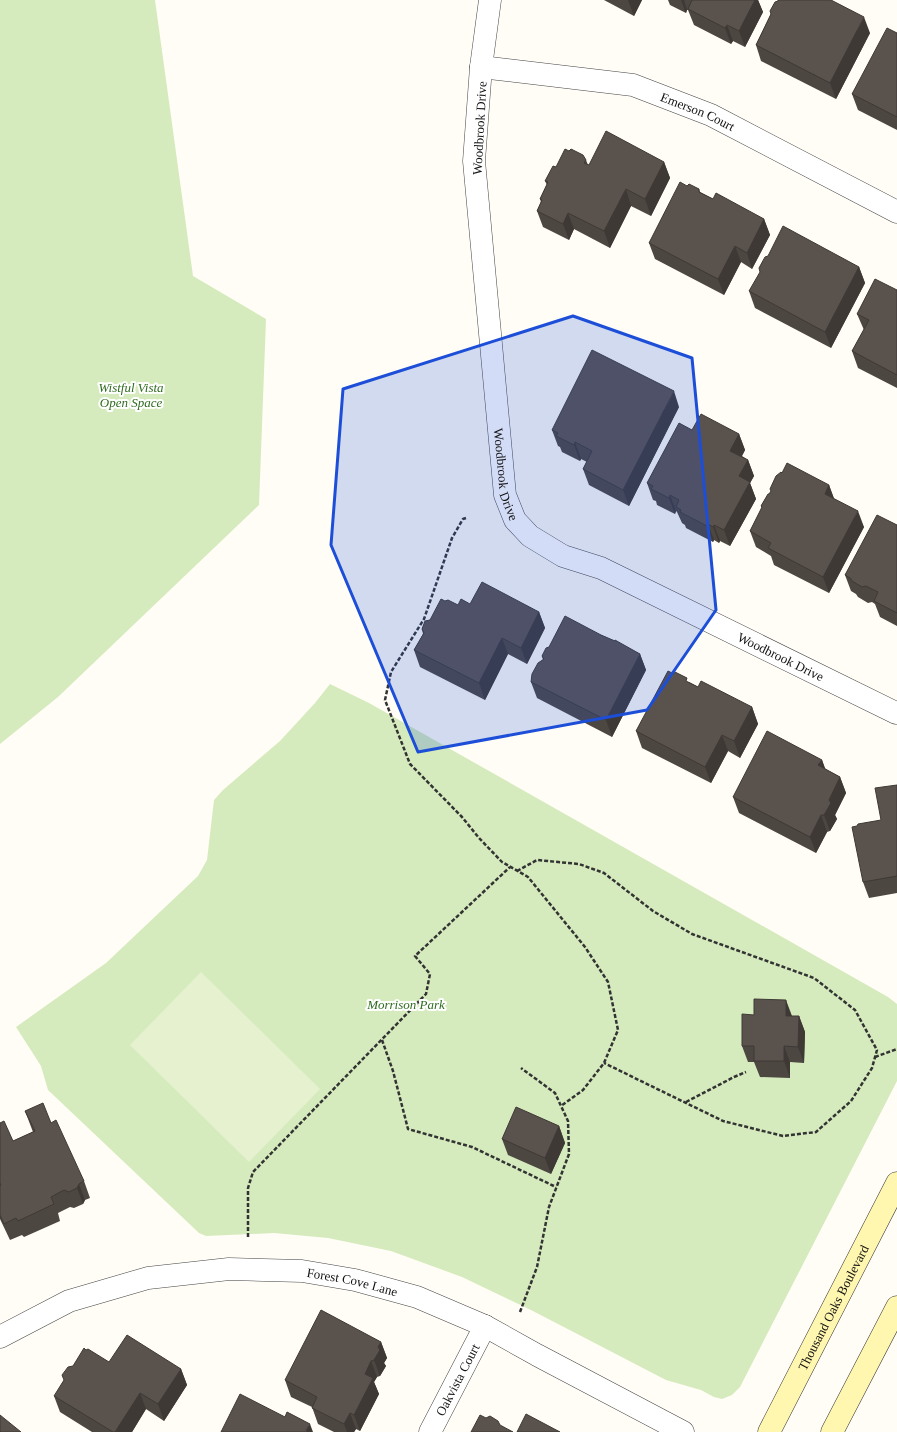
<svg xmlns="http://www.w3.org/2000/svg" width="897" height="1432" font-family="'Times New Roman',serif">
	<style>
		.green { fill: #d5ebbd }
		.pitch { fill: #e6f2cf }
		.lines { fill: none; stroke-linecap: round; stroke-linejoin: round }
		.street-casing { stroke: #444; stroke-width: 23 }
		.secondary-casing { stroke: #333; stroke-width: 23 }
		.path { stroke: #333; stroke-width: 2.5; stroke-dasharray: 4 2; stroke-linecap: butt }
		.street { stroke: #fff; stroke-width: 22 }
		.secondary { stroke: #fff6b0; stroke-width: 22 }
		.wall { fill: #4d4742 }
		.shaded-wall { fill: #3f3936 }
		.building { fill: #5a524d; stroke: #3f3936 }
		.marked { fill: #1d4ed8; fill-opacity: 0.2; stroke: #1d4ed8; stroke-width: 3; stroke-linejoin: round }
		.labels { text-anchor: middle; stroke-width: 4; stroke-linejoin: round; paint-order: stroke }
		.street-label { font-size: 13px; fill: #111; stroke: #fff }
		.park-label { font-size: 13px; font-style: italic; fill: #2f6b1f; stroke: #fff }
	</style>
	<rect width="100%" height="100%" fill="#fffdf5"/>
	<g class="green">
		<path d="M 0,0 L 155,0 L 193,276 L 266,319 L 259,505 L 58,697 L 0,744 Z"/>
		<path d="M 330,684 L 369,703 L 888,997 L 897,1004 L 897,1081 L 740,1387 L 732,1395 L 722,1399 L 714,1397 L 701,1390 L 666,1380 L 531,1310 L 462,1277 L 391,1251 L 328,1238 L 274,1233 L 206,1236 L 199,1233 L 48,1090 L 41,1066 L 16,1027 L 106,963 L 198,876 L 207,860 L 214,800 L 223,790 L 280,741 L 315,703 Z"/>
	</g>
	<path class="pitch" d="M 201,972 L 320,1089 L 249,1162 L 130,1045 Z"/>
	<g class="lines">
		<defs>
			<g id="street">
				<path id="s1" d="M 490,0 L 481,67 L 474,161 L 505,495 L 515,520 L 530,536 L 563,556 L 601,568 L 896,713"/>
				<path id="s2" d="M 481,67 L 633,85 L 711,115 L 897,212"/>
				<path id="s3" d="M 0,1337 L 69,1301 L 148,1278 L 229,1269 L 302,1271 L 355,1280 L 417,1297 L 485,1326 L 537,1355 L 683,1432"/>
				<path id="s4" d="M 430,1432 L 485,1326"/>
			</g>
			<g id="secondary">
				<path id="s5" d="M 769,1432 L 897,1183"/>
				<path d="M 832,1432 L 897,1307"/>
			</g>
		</defs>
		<use href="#street" class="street-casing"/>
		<use href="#secondary" class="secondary-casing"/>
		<g class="path">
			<path d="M 466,518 L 463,519 L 452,538 L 424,619 L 391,672 L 385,700 L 410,764 L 462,817 L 479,838 L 502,862 L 528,877 L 585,947 L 608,982 L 618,1030 L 604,1063 L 583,1090 L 561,1106"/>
			<path d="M 517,871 L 537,860 L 579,864 L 604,873 L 653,911 L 692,934 L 814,978 L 855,1010 L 877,1050 L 872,1068 L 851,1101 L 816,1132 L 783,1136 L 723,1121 L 604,1063"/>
			<path d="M 382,1040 L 393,1071 L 408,1129 L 472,1147 L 556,1187"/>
			<path d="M 875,1057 L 897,1049"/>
			<path d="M 686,1102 L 734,1077 L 746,1072"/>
			<path d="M 248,1237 L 248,1188 L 253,1172 L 426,994 L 430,974 L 415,956 L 510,867"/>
			<path d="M 520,1312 L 537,1267 L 549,1207 L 569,1154 L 568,1121 L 555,1093 L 521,1068"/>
		</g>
		<use href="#street" class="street"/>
		<use href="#secondary" class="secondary"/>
	</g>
	<g class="wall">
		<path d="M 604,0 L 642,0 L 634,16 Z"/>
		<path d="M 668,0 L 758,0 L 763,12 L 745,47 L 733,41 L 731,44 L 694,25 L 688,10 L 687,10 L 686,13 L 670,5 Z"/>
		<path d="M 771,14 L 870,33 L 836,99 L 761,61 L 756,45 Z"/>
		<path d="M 897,33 L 897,130 L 858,110 L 852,94 Z"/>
		<path d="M 586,160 L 588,165 L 589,165 L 664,162 L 670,178 L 651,216 L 631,206 L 610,248 L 574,229 L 569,240 L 543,227 L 537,211 L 541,202 L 540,199 L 547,185 L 545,181 L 556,167 Z"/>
		<path d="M 687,186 L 699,189 L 700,192 L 713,199 L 764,219 L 770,235 L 752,269 L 741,262 L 724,295 L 655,259 L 649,243 Z"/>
		<path d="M 859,267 L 865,283 L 831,348 L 755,308 L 749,291 Z"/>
		<path d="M 897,290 L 897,388 L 858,368 L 852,351 L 864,330 L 857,314 Z"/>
		<path d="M 679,407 L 629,506 L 589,485 L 583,469 L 587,462 L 581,459 L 580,461 L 562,452 L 560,447 L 558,446 L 552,430 Z"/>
		<path d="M 692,430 L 739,434 L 745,450 L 742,456 L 748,460 L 754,476 L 750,483 L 756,499 L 730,546 L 720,541 L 719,543 L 714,540 L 713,542 L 686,528 L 685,525 L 682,523 L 677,512 L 676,511 L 675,514 L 657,505 L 656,501 L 653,500 L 647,483 Z"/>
		<path d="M 829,485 L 834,499 L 864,527 L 829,593 L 774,565 L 771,556 L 756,547 L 750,531 L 762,508 L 761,506 L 769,494 Z"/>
		<path d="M 897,525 L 897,626 L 880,617 L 875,604 L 872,602 L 868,603 L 858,597 L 856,594 L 851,591 L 845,575 Z"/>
		<path d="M 445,601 L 458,605 L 470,604 L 539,612 L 545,628 L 527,664 L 508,654 L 485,700 L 420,667 L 414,650 L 423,634 L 422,629 L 430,620 Z"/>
		<path d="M 601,635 L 640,654 L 646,670 L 612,737 L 537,698 L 531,682 L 543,660 L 542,656 Z"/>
		<path d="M 689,682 L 698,687 L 752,707 L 758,724 L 740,758 L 728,751 L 711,783 L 642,748 L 636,731 Z"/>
		<path d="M 822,760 L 825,769 L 840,777 L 846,793 L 835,815 L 837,819 L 830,831 L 827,832 L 816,853 L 739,813 L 733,797 Z"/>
		<path d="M 897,785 L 897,893 L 869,898 L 863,882 Z"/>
		<path d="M 792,1016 L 799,1016 L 805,1032 L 804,1063 L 790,1062 L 790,1078 L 760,1077 L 754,1062 L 748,1062 L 742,1046 Z"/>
		<path d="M 25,1111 L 51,1123 L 84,1181 L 90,1198 L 85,1200 L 83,1204 L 74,1208 L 70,1207 L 58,1213 L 60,1221 L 24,1237 L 22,1235 L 10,1240 L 0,1219 L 0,1123 L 13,1141 L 33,1132 Z"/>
		<path d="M 559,1126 L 565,1143 L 551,1174 L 508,1155 L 502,1139 Z"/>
		<path d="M 381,1342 L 387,1358 L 384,1363 L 386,1366 L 380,1376 L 377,1377 L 374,1382 L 379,1394 L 360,1431 L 356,1429 L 354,1432 L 334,1432 L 318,1424 L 312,1407 L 291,1397 L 285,1380 Z"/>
		<path d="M 109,1362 L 181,1369 L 187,1385 L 164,1421 L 146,1409 L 132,1432 L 92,1432 L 60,1412 L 54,1396 Z"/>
	</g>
	<g class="shaded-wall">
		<path d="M 628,0 L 642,0 L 634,16 Z"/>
		<path d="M 681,0 L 684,0 L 687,10 L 686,13 Z"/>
		<path d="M 755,0 L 758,0 L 763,12 L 745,47 L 739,31 Z"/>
		<path d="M 864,17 L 870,33 L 836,99 L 830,83 Z"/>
		<path d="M 727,25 L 733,41 L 731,44 L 725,28 Z"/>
		<path d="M 664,162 L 670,178 L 651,216 L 645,199 Z"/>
		<path d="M 626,189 L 631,206 L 610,248 L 604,231 Z"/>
		<path d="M 568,213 L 574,229 L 569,240 L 563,224 Z"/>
		<path d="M 764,219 L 770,235 L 752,269 L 747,253 Z"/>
		<path d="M 735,246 L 741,262 L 724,295 L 718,279 Z"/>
		<path d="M 859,267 L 865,283 L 831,348 L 825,332 Z"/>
		<path d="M 674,391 L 679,407 L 629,506 L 623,490 Z"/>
		<path d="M 739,434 L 745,450 L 736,467 L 730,451 Z"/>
		<path d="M 575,442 L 581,459 L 580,461 L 574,445 Z"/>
		<path d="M 748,460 L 754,476 L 750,483 L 756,499 L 730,546 L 724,530 L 739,476 Z"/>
		<path d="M 829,485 L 835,501 L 825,494 Z"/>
		<path d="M 670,495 L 676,511 L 675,514 L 669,498 Z"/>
		<path d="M 858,511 L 864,527 L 829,593 L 823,577 Z"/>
		<path d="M 708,524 L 714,540 L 713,542 L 707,526 Z"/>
		<path d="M 714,525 L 720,541 L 719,543 L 713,527 Z"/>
		<path d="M 539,612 L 545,628 L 527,664 L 521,648 Z"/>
		<path d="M 502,638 L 508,654 L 485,700 L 479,683 Z"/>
		<path d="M 640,654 L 646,670 L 612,737 L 606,720 Z"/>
		<path d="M 752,707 L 758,724 L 740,758 L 734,741 Z"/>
		<path d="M 722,735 L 728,751 L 711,783 L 705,767 Z"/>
		<path d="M 822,760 L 828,776 L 818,765 Z"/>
		<path d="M 840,777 L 846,793 L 835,815 L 837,819 L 830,831 L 824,815 L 829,800 Z"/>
		<path d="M 821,815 L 827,832 L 816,853 L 810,837 Z"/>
		<path d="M 786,1000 L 792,1016 L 786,1016 Z"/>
		<path d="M 799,1016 L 805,1032 L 804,1063 L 798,1047 Z"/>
		<path d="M 784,1046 L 790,1062 L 790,1078 L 784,1061 Z"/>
		<path d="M 559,1126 L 565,1143 L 551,1174 L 545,1158 Z"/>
		<path d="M 79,1184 L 85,1200 L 83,1204 L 77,1188 Z"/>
		<path d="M 381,1342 L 387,1358 L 384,1363 L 386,1366 L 380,1376 L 374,1360 L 378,1347 Z"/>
		<path d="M 371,1361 L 377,1377 L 374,1382 L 379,1394 L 360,1431 L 354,1415 L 365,1374 Z"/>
		<path d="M 181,1369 L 187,1385 L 164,1421 L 158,1404 Z"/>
		<path d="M 140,1393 L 146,1409 L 132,1432 L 115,1432 Z"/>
		<path d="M 350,1413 L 356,1429 L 354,1432 L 347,1432 L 344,1424 Z"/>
		<path d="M 310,1424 L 313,1432 L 307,1432 L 306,1430 Z"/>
	</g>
	<g class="building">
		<path d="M 692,0 L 755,0 L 739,31 L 727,25 L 725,28 L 688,9 Z"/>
		<path d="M 778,0 L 831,0 L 864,17 L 830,83 L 756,45 L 771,14 L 770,11 L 775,2 L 778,1 Z"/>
		<path d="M 887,28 L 897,33 L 897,117 L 852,94 Z"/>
		<path d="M 606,131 L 664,162 L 645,199 L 626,189 L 604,231 L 568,213 L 563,224 L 537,211 L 542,200 L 540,199 L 548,182 L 545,181 L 553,166 L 556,167 L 565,149 L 569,151 L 571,149 L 583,155 L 586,160 L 584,163 L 589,165 Z"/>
		<path d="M 680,182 L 687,186 L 689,184 L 699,189 L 699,192 L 713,199 L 716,193 L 764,219 L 747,253 L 735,246 L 718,279 L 649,243 Z"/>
		<path d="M 783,226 L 859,267 L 825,332 L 749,291 L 760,272 L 759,268 L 765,257 L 768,256 Z"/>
		<path d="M 875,279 L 897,290 L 897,375 L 852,351 L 869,320 L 857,314 Z"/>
		<path d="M 592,350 L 674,391 L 623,490 L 583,469 L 592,451 L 575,442 L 574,445 L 556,436 L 558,433 L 552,430 Z"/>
		<path d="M 701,414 L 739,434 L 730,451 L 748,460 L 739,476 L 750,482 L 724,530 L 714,525 L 713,527 L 708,524 L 707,526 L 680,512 L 681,510 L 676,507 L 679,500 L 670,495 L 669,498 L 651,489 L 653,486 L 647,483 L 679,423 L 692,430 Z"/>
		<path d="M 787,463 L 829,485 L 825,494 L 858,511 L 823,577 L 768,548 L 771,543 L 750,531 L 762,507 L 761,506 L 768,494 L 769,494 L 771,491 L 770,489 L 776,476 L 781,472 L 782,473 Z"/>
		<path d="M 877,515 L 897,525 L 897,613 L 874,601 L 878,592 L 866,586 L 862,587 L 852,581 L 850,578 L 845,575 Z"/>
		<path d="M 482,582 L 539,612 L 521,648 L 502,638 L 479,683 L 414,650 L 424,633 L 422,629 L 425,621 L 430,620 L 441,599 L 445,601 L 448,600 L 458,605 L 461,599 L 470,604 Z"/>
		<path d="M 565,616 L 601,635 L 615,641 L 615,640 L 640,654 L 606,720 L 531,682 L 532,674 L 538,663 L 544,659 L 542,656 L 546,648 L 549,647 Z"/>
		<path d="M 668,671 L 674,674 L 675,672 L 687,678 L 686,681 L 698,687 L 701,681 L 752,707 L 734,741 L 722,735 L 705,767 L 636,731 Z"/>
		<path d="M 767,731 L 822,760 L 818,765 L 840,777 L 829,800 L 831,803 L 824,815 L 821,815 L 810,837 L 733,797 Z"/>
		<path d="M 897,785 L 897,876 L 863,882 L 852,827 L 857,826 L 858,824 L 881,820 L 875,788 Z"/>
		<path d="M 754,999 L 786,1000 L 786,1016 L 799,1016 L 798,1047 L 784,1046 L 784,1061 L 754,1061 L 754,1046 L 742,1046 L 742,1014 L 754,1015 Z"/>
		<path d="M 43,1103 L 51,1123 L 56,1120 L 84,1181 L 79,1184 L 77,1188 L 69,1192 L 64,1190 L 51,1197 L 54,1204 L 18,1221 L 16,1218 L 4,1224 L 0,1215 L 0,1186 L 1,1185 L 0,1183 L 0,1123 L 4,1121 L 13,1141 L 35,1131 L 25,1111 Z"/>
		<path d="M 516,1107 L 559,1126 L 545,1158 L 502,1139 Z"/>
		<path d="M 321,1310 L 381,1342 L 378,1347 L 380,1350 L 374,1360 L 371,1361 L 365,1374 L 373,1378 L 354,1415 L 350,1413 L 344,1424 L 312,1408 L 317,1397 L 285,1380 Z"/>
		<path d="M 127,1335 L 181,1369 L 158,1404 L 140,1393 L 115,1432 L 113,1432 L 54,1396 L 64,1380 L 62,1375 L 68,1367 L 73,1366 L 84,1348 L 86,1350 L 88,1349 L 109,1362 Z"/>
		<path d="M 240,1394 L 285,1417 L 287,1412 L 310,1424 L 306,1430 L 307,1432 L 221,1432 Z"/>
		<path d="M 526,1414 L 560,1432 L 517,1432 Z"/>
		<path d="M 0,1415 L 21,1432 L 0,1432 Z"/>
		<path d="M 480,1415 L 486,1418 L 490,1416 L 498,1421 L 500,1425 L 513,1432 L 471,1432 Z"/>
	</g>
	<path class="marked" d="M 573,316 L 692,358 L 716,610 L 647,710 L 418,752 L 331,545 L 343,389 Z"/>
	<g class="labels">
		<g class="street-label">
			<text dy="5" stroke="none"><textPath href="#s2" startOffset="223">Emerson Court</textPath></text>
			<text transform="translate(479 128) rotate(-87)" y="5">Woodbrook Drive</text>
			<text dy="5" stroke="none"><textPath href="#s1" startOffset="477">Woodbrook Drive</textPath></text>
			<text dy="5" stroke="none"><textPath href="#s1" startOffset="825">Woodbrook Drive</textPath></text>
			<text dy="5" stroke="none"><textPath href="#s3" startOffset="366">Forest Cove Lane</textPath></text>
			<text dy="5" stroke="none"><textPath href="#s5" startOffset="140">Thousand Oaks Boulevard</textPath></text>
			<text dy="5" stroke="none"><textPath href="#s4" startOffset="59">Oakvista Court</textPath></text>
		</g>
		<g class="park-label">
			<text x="131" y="392">Wistful Vista<tspan x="131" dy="15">Open Space</tspan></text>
			<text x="406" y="1009">Morrison Park</text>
		</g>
	</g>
</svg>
